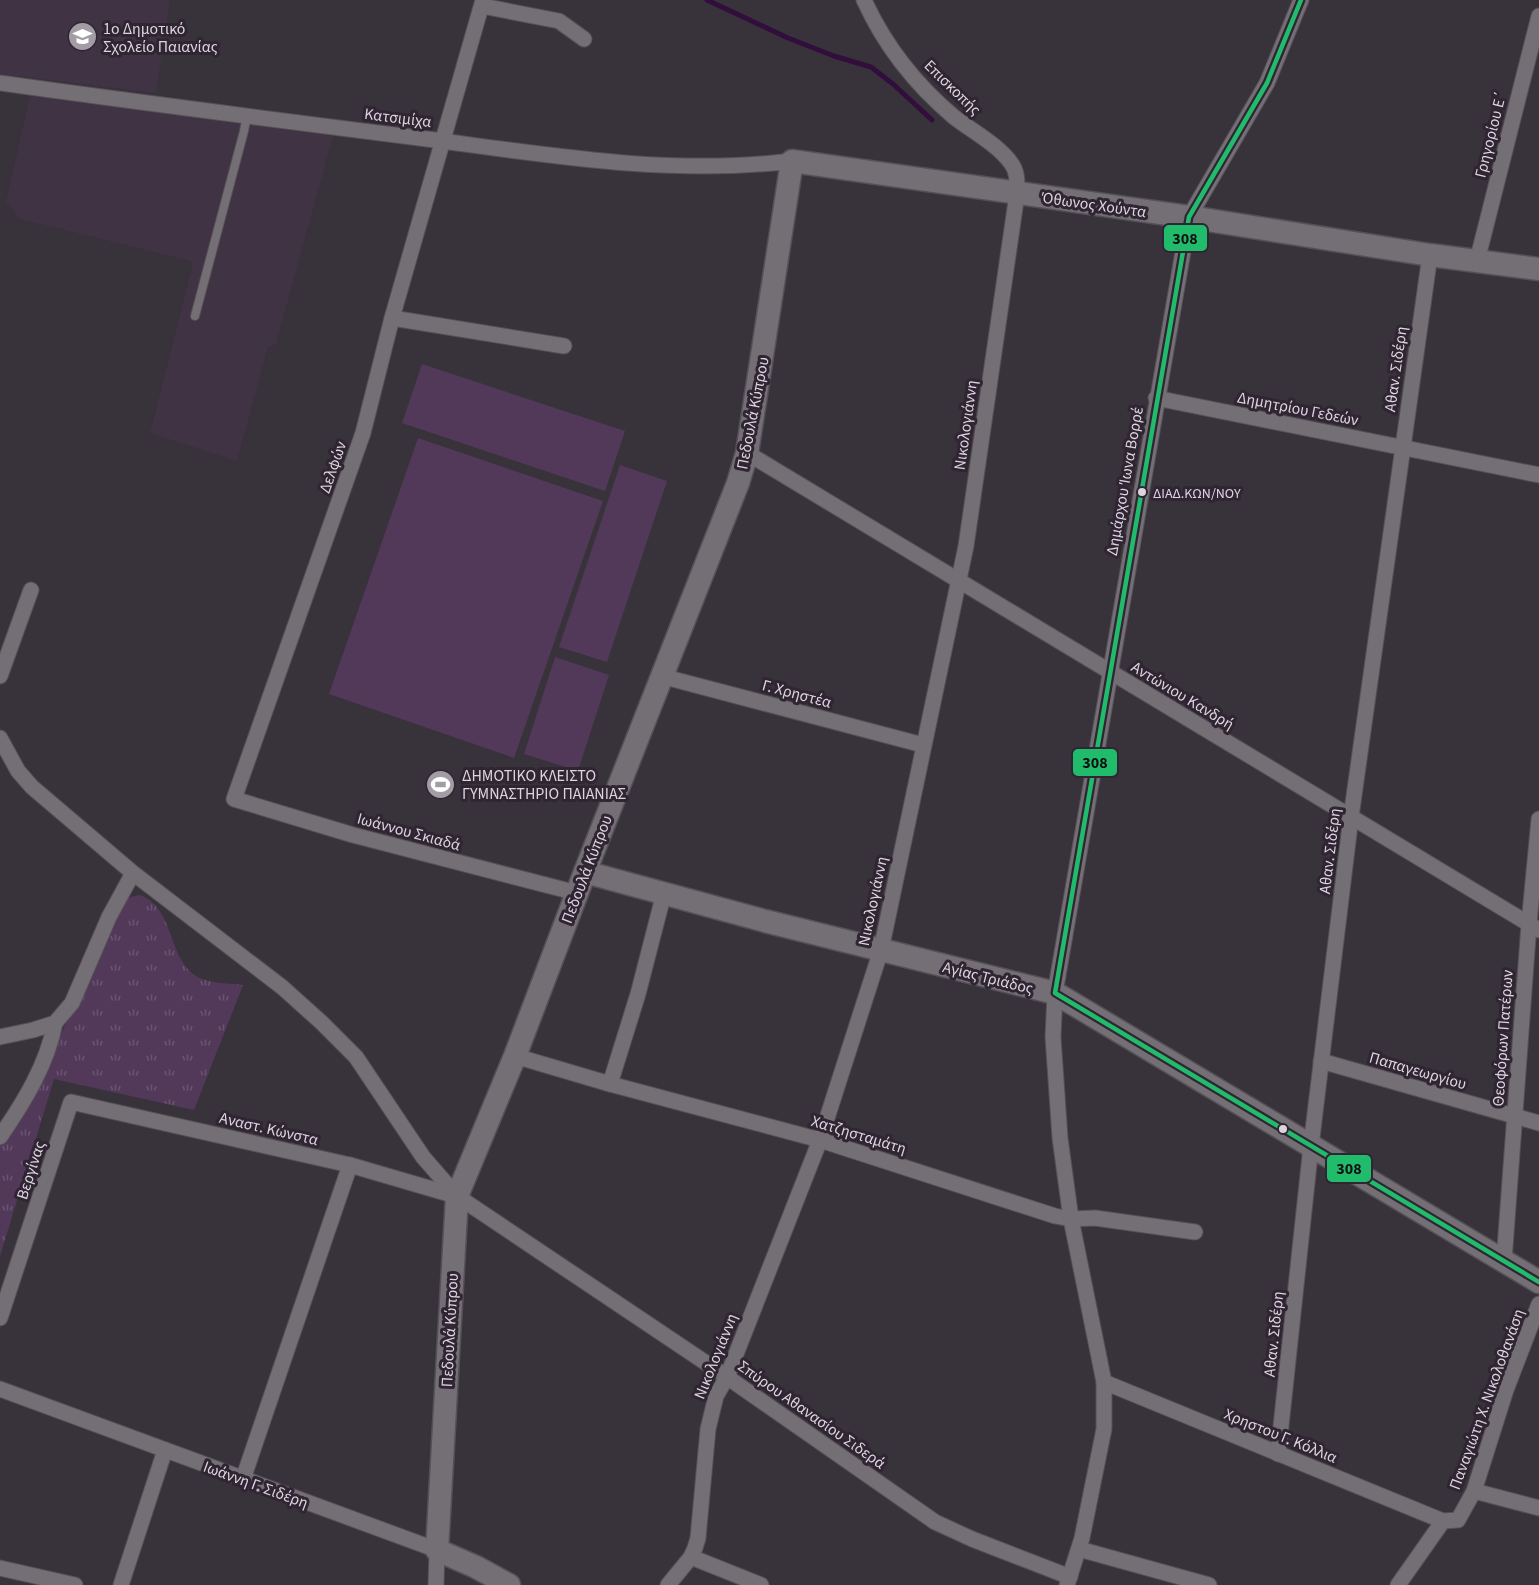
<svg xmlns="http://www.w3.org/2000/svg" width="1539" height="1585" font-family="'Source Sans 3',sans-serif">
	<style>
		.built { fill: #403344 }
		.grass { fill: url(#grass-tufts) }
		.park { fill: #52395a }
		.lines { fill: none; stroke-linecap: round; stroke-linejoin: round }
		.stream { stroke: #320e3c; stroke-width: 5 }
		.lane-casing { stroke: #554f57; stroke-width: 10 }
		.street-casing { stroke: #554f57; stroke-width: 17 }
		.secondary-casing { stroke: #554f57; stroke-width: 25 }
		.lane { stroke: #746e75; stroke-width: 8 }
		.street { stroke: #746e75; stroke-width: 15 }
		.secondary { stroke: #746e75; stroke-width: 22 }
		.bus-1-casing { stroke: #2f2533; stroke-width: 9 }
		.bus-1 { stroke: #20bc6c; stroke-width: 4.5 }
		.bus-dot { fill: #dcd5de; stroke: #2f2533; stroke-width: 2 }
		.labels { text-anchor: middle; stroke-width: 6; stroke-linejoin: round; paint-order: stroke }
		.bus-label { font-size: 14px; fill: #dcd5de; stroke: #2f2533; text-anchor: start }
		.poi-label { font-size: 16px; fill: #dcd5de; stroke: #2f2533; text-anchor: start }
		.street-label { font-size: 16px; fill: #dcd5de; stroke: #2f2533 }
		.line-badge { stroke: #2f2533; stroke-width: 2 }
		.pale-badge-label { font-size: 16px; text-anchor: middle; font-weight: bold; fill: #111 }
	</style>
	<defs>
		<pattern id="grass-tufts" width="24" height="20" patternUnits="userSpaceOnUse" patternTransform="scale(1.5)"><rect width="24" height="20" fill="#52395a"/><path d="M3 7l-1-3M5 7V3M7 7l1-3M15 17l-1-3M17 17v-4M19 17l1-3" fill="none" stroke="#6a5571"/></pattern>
	</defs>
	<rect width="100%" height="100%" fill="#38323a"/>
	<g class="built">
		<path d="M 0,0 L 170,0 L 156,93 L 0,74 Z"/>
		<path d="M 30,96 L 333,136 L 276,344 L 268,347 L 237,461 L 150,433 L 192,268 L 191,261 L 20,219 L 6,202 Z"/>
	</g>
	<path class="grass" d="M 140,895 C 174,908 167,953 193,974 C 206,984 227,983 243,985 L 194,1110 L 54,1079 L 0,1256 L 0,1142 L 35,1088 L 72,1011 L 122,899 Z"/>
	<g class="park">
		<path d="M 422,364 L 625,431 L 605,491 L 402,423 Z"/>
		<path d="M 418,438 L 603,501 L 514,758 L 329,694 Z"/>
		<path d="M 620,465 L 667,481 L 607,662 L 559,647 Z"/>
		<path d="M 555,657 L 609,675 L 578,771 L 524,754 Z"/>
	</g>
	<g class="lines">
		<path class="stream" d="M 707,0 L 788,38 L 834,56 L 871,67 L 893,84 L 932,120"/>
		<defs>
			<path id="lane" d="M 195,316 L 244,131 L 247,115"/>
			<g id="street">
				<path d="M 483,0 L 392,318 L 363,433 L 234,799 L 353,835 L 577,893"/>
				<path d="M 482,6 L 559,21 L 584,39"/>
				<path d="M 0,83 C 142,103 284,121 427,139 C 548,155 670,176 792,161"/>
				<path d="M 1477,261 L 1539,16"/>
				<path d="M 392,318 L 564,346"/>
				<path d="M 1156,398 L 1539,475"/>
				<path d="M 747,453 L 1539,930"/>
				<path d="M 0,676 L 31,590"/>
				<path d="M 661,676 L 923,745"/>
				<path d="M 0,738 L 18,771 L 32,787 L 133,873 L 282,987 L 321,1022 L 356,1057 L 423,1157 L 457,1196 L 727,1377 L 935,1522 L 972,1539 L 1070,1577"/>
				<path d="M 0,1037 L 33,1030 L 55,1023 L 72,1003 L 109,917 L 133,873"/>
				<path d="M 515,1056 L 610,1084 L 820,1140 L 1055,1216 L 1071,1219 L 1095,1218 L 1195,1232"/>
				<path d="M 1321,1061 L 1539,1123"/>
				<path d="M 610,1084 L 638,994 L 664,893"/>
				<path d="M 0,1137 C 24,1102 47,1065 55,1023"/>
				<path d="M 1504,1261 L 1529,924 L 1539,819"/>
				<path d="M 0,1318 L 71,1102 L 350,1165 L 456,1196"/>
				<path d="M 1104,1382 L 1443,1521"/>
				<path d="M 0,1389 L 437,1550 L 436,1585"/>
				<path d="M 1278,1454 L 1311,1146 L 1351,817 L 1430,255"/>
				<path d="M 243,1479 L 350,1165"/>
				<path d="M 1474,1491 L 1539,1508"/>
				<path d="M 1079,1549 L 1209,1585"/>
				<path d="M 691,1557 L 761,1585"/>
				<path d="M 0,1568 L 75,1585"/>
				<path d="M 121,1585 L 165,1450"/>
				<path d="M 668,1585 L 691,1557 L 695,1548 L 698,1538 L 708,1429 L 716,1396 L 727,1377 L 820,1140 L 881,950 L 966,546 L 1017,194 C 1017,183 1018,172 1011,163 C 997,144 972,131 954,117 C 916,85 884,44 864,0"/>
				<path d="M 1067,1585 L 1082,1538 L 1104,1429 L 1104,1382 L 1071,1219 L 1060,1138 L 1053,1037 L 1055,993 L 1189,217 L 1267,83 L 1301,0"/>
				<path d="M 1398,1585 L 1443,1521 L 1458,1520 L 1474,1491 L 1506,1390 L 1539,1304"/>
			</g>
			<g id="secondary">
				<path d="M 585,872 L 765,921 L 1055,993 L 1539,1282"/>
				<path d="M 509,1585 L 476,1567 L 437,1550 L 457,1196 L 515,1056 L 585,872 L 738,483 L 747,453 L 792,161 L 1189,217 L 1430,255 L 1539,269"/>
			</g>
		</defs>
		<use href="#lane" class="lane-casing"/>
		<use href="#street" class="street-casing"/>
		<use href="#secondary" class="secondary-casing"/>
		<use href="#lane" class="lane"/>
		<use href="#street" class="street"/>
		<use href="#secondary" class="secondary"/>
		<defs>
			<path id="bus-1" d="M 1301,0 L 1267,83 L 1189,217 L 1055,993 L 1539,1282"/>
		</defs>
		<use href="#bus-1" class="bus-1-casing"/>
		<use href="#bus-1" class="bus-1"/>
	</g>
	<defs>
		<symbol id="school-disc" viewBox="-11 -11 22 22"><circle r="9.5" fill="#a39ca5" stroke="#2f2533"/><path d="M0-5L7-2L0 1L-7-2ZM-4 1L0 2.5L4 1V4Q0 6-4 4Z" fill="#fff"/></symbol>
		<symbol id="stadium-disc" viewBox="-11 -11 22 22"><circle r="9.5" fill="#a39ca5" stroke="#2f2533"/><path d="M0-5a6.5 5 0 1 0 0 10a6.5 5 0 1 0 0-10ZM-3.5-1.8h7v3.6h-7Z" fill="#fff"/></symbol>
	</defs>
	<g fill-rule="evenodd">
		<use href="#school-disc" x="66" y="20" width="33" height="33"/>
		<use href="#stadium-disc" x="424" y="768" width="33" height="33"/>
	</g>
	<g class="bus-dot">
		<circle cx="1142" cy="492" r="5"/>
		<circle cx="1283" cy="1129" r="5"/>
	</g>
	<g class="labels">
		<g class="bus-label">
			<text x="1153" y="498">ΔΙΑΔ.ΚΩΝ/ΝΟΥ</text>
		</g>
		<g class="poi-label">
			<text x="103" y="34">1ο Δημοτικό<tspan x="103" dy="18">Σχολείο Παιανίας</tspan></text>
			<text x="462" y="781">ΔΗΜΟΤΙΚΟ ΚΛΕΙΣΤΟ<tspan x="462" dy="18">ΓΥΜΝΑΣΤΗΡΙΟ ΠΑΙΑΝΙΑΣ</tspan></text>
		</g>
		<g class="street-label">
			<text transform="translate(953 87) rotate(44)" y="6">Επισκοπής</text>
			<text transform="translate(398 117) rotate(7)" y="6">Κατσιμίχα</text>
			<text transform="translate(1490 134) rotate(-76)" y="6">Γρηγορίου Ε΄</text>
			<text transform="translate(1094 204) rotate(8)" y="6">Όθωνος Χούντα</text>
			<text transform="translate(1395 369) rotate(-82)" y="6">Αθαν. Σιδέρη</text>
			<text transform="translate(1298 408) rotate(11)" y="6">Δημητρίου Γεδεών</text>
			<text transform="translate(752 413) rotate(-79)" y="6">Πεδουλά Κύπρου</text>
			<text transform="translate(965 425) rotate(-82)" y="6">Νικολογιάννη</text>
			<text transform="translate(332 467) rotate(-71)" y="6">Δελφών</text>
			<text transform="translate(1124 481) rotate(-80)" y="6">Δημάρχου Ίωνα Βορρέ</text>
			<text transform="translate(797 693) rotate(15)" y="6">Γ. Χρηστέα</text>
			<text transform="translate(1183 695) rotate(31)" y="6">Αντώνιου Κανδρή</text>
			<text transform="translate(409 831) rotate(15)" y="6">Ιωάννου Σκιαδά</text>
			<text transform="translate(1329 851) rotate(-83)" y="6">Αθαν. Σιδέρη</text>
			<text transform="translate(586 869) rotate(-69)" y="6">Πεδουλά Κύπρου</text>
			<text transform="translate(872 901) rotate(-78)" y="6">Νικολογιάννη</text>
			<text transform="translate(988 977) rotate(14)" y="6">Αγίας Τριάδος</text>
			<text transform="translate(1502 1038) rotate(-86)" y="6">Θεοφόρων Πατέρων</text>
			<text transform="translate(1418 1070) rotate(16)" y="6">Παπαγεωργίου</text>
			<text transform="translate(269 1128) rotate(13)" y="6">Αναστ. Κώνστα</text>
			<text transform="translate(859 1134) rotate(17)" y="6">Χατζησταμάτη</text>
			<text transform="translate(30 1170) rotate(-72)" y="6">Βεργίνας</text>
			<text transform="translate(449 1330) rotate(-87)" y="6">Πεδουλά Κύπρου</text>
			<text transform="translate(1273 1334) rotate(-84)" y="6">Αθαν. Σιδέρη</text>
			<text transform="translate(715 1356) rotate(-68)" y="6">Νικολογιάννη</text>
			<text transform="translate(1486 1399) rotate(-70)" y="6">Παναγιώτη Χ. Νικολοθανάση</text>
			<text transform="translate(812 1414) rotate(35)" y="6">Σπύρου Αθανασίου Σιδερά</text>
			<text transform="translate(1281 1435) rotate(22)" y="6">Χρηστου Γ. Κόλλια</text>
			<text transform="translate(256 1484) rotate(20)" y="6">Ιωάννη Γ. Σιδέρη</text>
		</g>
	</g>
	<g class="line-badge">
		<rect x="1163" y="224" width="45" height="28" rx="6" fill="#20bc6c"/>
		<rect x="1072" y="748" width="46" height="29" rx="6" fill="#20bc6c"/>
		<rect x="1326" y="1154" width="46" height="29" rx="6" fill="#20bc6c"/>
	</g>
	<g class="pale-badge-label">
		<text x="1185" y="244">308</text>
		<text x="1095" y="768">308</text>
		<text x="1349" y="1174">308</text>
	</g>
</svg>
